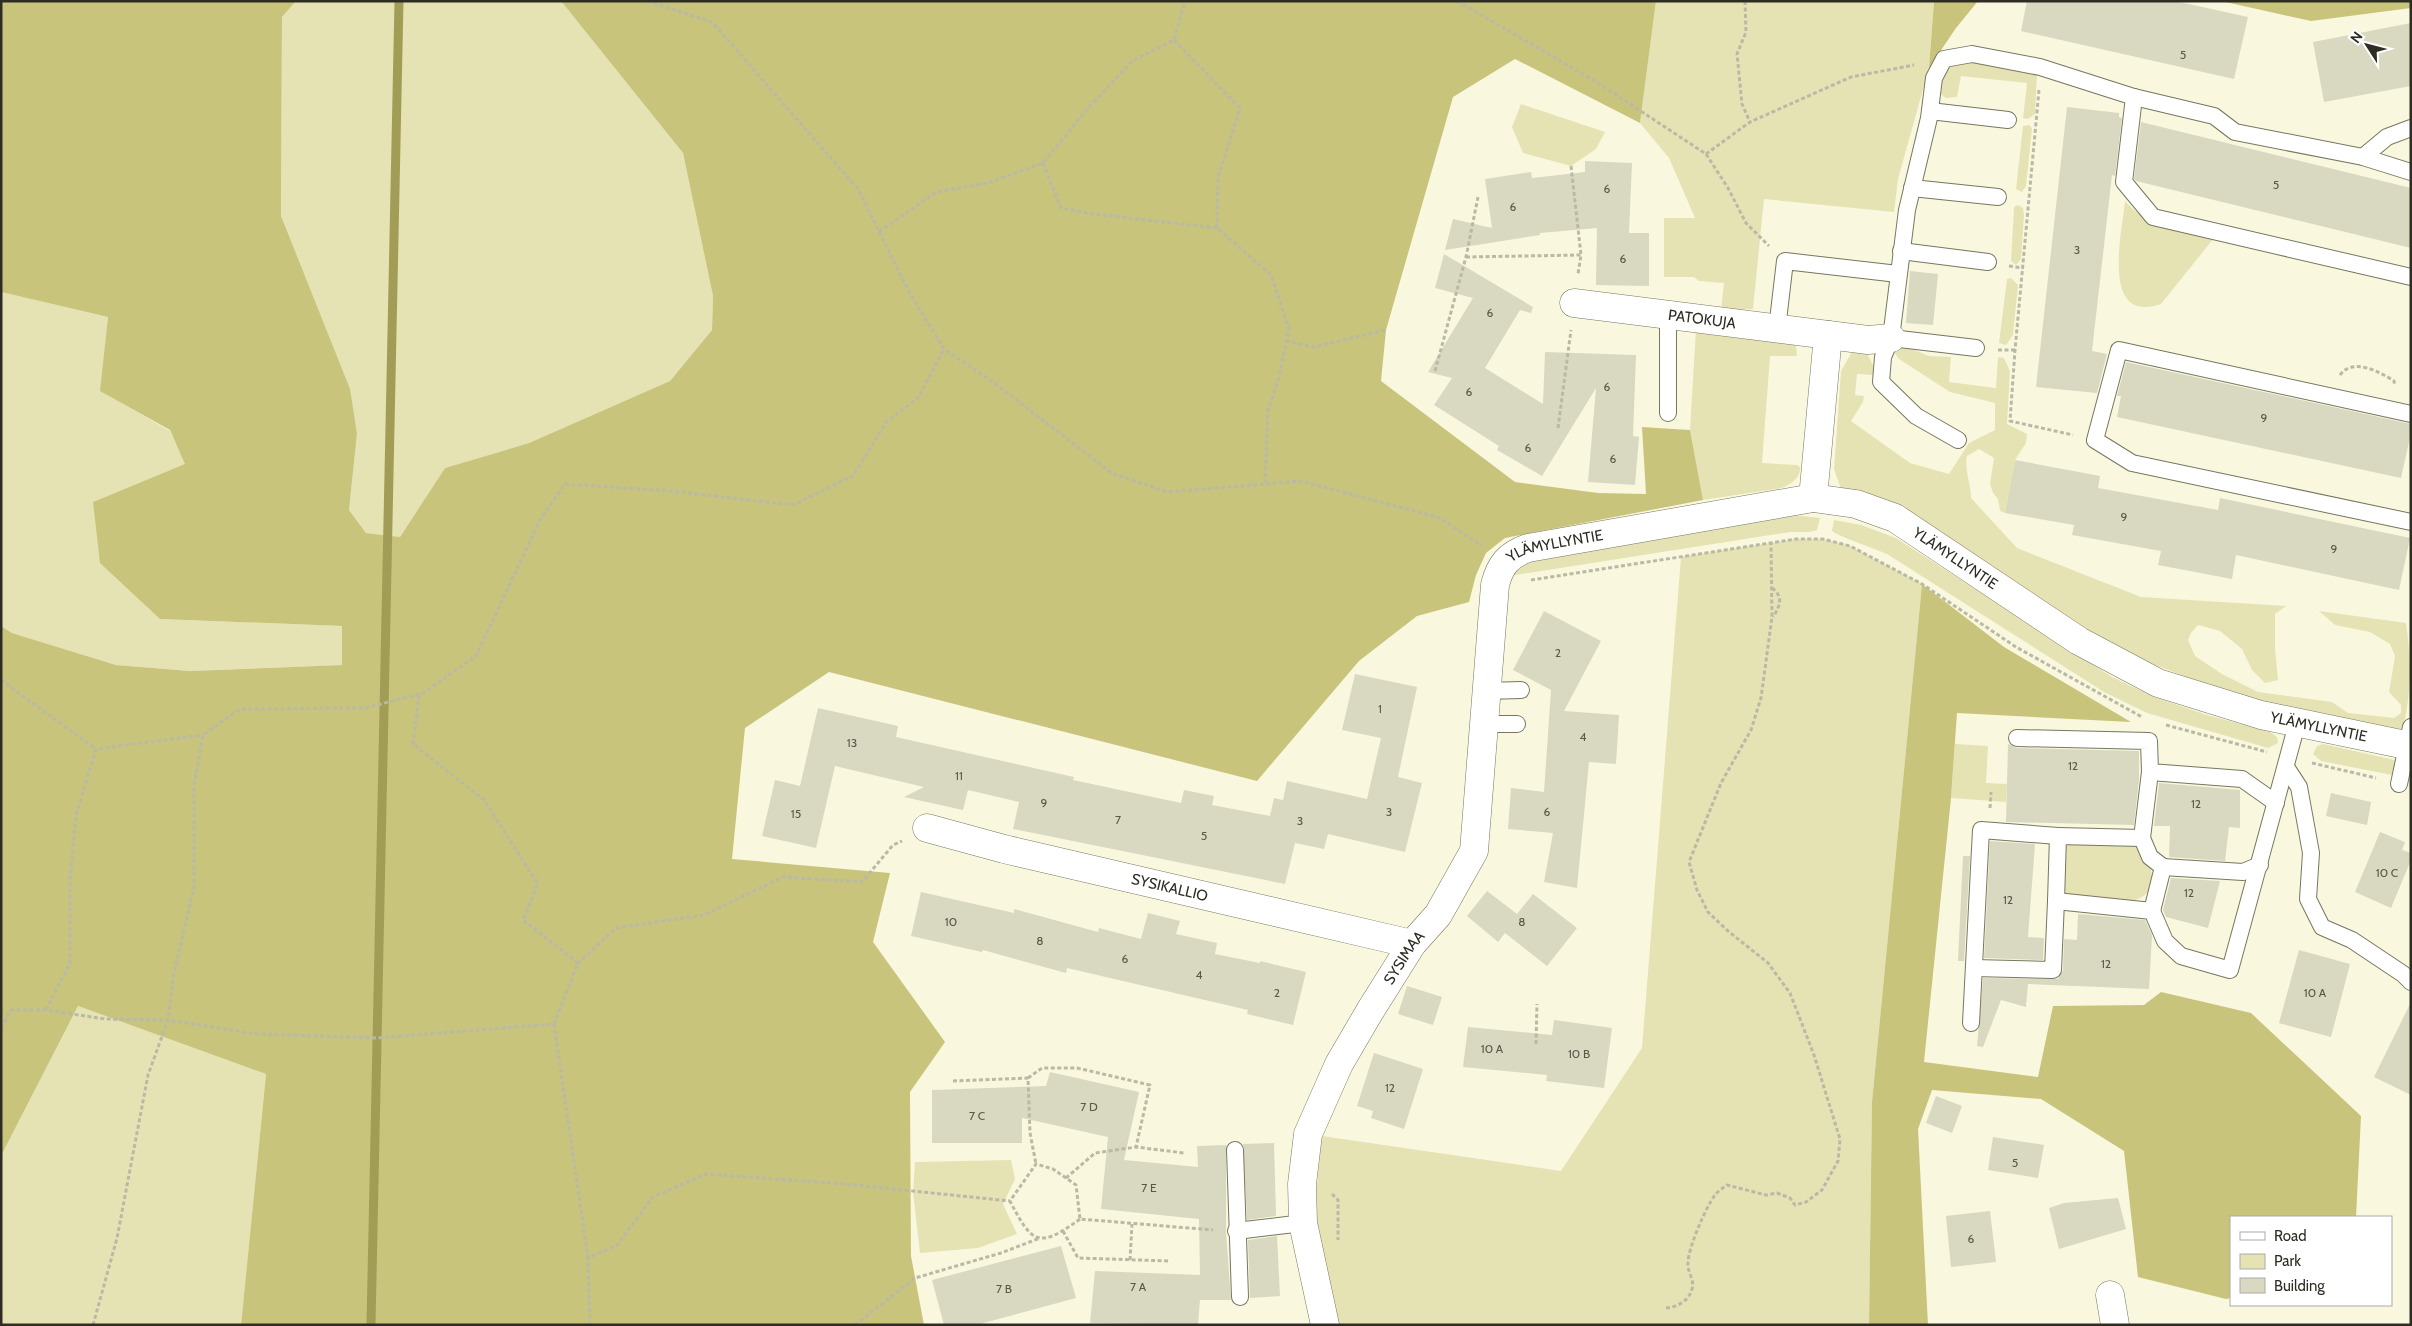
<svg xmlns="http://www.w3.org/2000/svg" width="2412" height="1326" font-family="Cabin,sans-serif">
	<style>
		.green { fill: #e5e3b4 }
		.forest { fill: #c9c47c }
		.lines { fill: none; stroke-linecap: round; stroke-linejoin: round }
		.stream { stroke: #a29d56; stroke-width: 9 }
		.building { fill: #d9d8c0 }
		.service-casing { stroke: #77765f; stroke-width: 18 }
		.minor-casing { stroke: #77765f; stroke-width: 29 }
		.path { stroke: #bab9a5; stroke-width: 3; stroke-dasharray: 4 2.5; stroke-linecap: butt }
		.service { stroke: #fff; stroke-width: 16 }
		.minor { stroke: #fff; stroke-width: 28 }
		.labels { text-anchor: middle; stroke-width: 4; stroke-linejoin: round; paint-order: stroke }
		.number-label { font-size: 12px; fill: #59584b }
		.street-label { font-size: 15px; fill: #2e2d24; stroke: #fff }
	</style>
	<rect width="100%" height="100%" fill="#f9f8df"/>
	<g class="green">
		<path d="M 296,1 L 561,1 L 683,153 L 713,296 L 712,330 L 670,381 L 529,443 L 445,468 L 400,537 L 366,533 L 349,510 L 357,434 L 281,216 L 282,17 Z"/>
		<path d="M 1656,1 L 1934,1 L 1929,68 L 1898,179 L 1894,212 L 1764,199 L 1753,309 L 1721,310 L 1724,283 L 1699,281 L 1694,277 L 1664,277 L 1664,218 L 1695,218 L 1669,158 L 1640,123 Z"/>
		<path d="M 1972,62 L 2037,75 L 2035,114 L 2028,119 L 2023,118 L 2027,83 L 1961,76 L 1957,97 L 1946,98 L 1939,93 L 1940,81 L 1949,67 Z"/>
		<path d="M 1521,104 L 1605,132 L 1596,149 L 1571,166 L 1523,153 L 1512,127 Z"/>
		<path d="M 2029,125 L 2032,128 L 2026,186 L 2022,192 L 2016,189 L 2023,126 Z"/>
		<path d="M 2125,201 C 2152,231 2176,230 2214,238 L 2161,304 C 2100,325 2122,233 2125,201 Z"/>
		<path d="M 2018,205 L 2023,208 L 2024,215 L 2021,259 L 2016,265 L 2011,261 L 2014,207 Z"/>
		<path d="M 2011,278 L 2018,285 L 2013,335 L 2006,345 L 1999,343 L 2007,279 Z"/>
		<path d="M 1,292 L 108,317 L 101,391 L 170,431 L 186,464 L 93,502 L 160,619 L 342,626 L 342,665 L 190,671 L 116,665 L 12,633 L 1,626 Z"/>
		<path d="M 1696,328 L 1790,342 L 1796,346 L 1797,356 L 1770,356 L 1762,463 L 1797,465 L 1800,467 C 1801,478 1791,484 1782,488 L 1703,500 L 1690,430 Z"/>
		<path d="M 1907,347 L 1929,356 L 1951,357 L 1949,382 L 1996,388 L 1998,357 L 2004,358 L 2010,371 L 2007,424 L 2027,434 L 2026,443 L 2015,460 L 2005,513 L 2000,511 L 1998,499 L 1993,493 L 1990,484 L 1994,458 L 1979,449 L 1967,456 C 1964,469 1971,484 1971,498 L 2017,548 L 2141,597 L 2286,606 L 2275,614 L 2275,648 L 2278,680 L 2265,683 L 2252,670 L 2242,649 L 2220,631 L 2198,625 L 2191,633 L 2188,640 L 2195,656 L 2222,674 L 2258,692 L 2332,702 L 2348,713 L 2394,718 L 2401,713 L 2401,705 L 2389,692 L 2395,656 L 2390,644 L 2370,632 L 2335,625 L 2319,611 L 2406,623 C 2411,655 2412,698 2402,729 L 2395,732 L 2275,706 L 2218,689 L 2150,663 L 2079,627 L 1841,489 L 1834,469 L 1841,371 L 1853,350 L 1865,350 L 1873,365 L 1873,375 L 1857,374 L 1855,395 L 1864,396 L 1863,402 L 1851,421 L 1910,463 L 1949,474 L 1969,443 L 1995,430 L 1995,403 L 1950,392 L 1899,359 L 1894,352 L 1897,348 Z"/>
		<path d="M 1794,515 L 1820,518 L 1817,530 L 1810,532 L 1790,532 L 1509,576 L 1522,561 L 1775,516 Z"/>
		<path d="M 1834,520 L 1861,525 L 1896,538 L 2112,677 L 2154,697 L 2207,715 L 2270,732 L 2277,737 L 2278,743 L 2268,748 L 2147,713 L 2104,692 L 1887,554 C 1878,550 1835,535 1832,531 Z"/>
		<path d="M 1796,539 L 1823,539 L 1850,546 L 1922,584 L 1872,1102 L 1869,1325 L 1333,1325 L 1313,1222 L 1322,1136 L 1561,1171 L 1642,1048 L 1681,557 Z"/>
		<path d="M 1955,744 L 1988,746 L 1986,783 L 2007,784 L 2006,802 L 1951,798 Z"/>
		<path d="M 2323,744 L 2399,761 L 2396,772 L 2392,775 L 2321,761 L 2313,754 L 2317,746 Z"/>
		<path d="M 2066,842 L 2137,846 C 2153,864 2163,893 2132,901 L 2068,896 L 2063,893 Z"/>
		<path d="M 78,1006 L 266,1074 L 241,1325 L 1,1325 L 1,1156 Z"/>
		<path d="M 1011,1160 L 1015,1179 L 1003,1204 L 1017,1234 L 978,1248 L 920,1253 L 913,1192 L 915,1162 Z"/>
	</g>
	<g class="forest">
		<path d="M 1,1 L 296,1 L 282,17 L 281,216 L 350,389 L 357,434 L 349,510 L 366,533 L 400,537 L 445,468 L 529,443 L 670,381 L 712,330 L 713,296 L 683,153 L 561,1 L 1656,1 L 1640,123 L 1515,59 L 1453,97 L 1386,330 L 1381,381 L 1515,482 L 1598,493 L 1646,494 L 1642,427 L 1690,430 L 1703,500 L 1505,538 L 1486,553 L 1476,575 L 1469,602 L 1417,616 L 1359,661 L 1257,781 L 829,672 L 745,728 L 732,859 L 890,873 L 873,942 L 945,1042 L 910,1092 L 911,1256 L 924,1325 L 241,1325 L 266,1074 L 78,1006 L 1,1156 L 1,626 L 12,633 L 116,665 L 190,671 L 342,665 L 342,626 L 160,619 L 100,563 L 93,502 L 185,464 L 170,430 L 100,391 L 108,317 L 1,292 Z"/>
		<path d="M 1934,1 L 1978,1 L 1956,28 L 1929,68 Z"/>
		<path d="M 2221,1 L 2411,1 L 2411,8 L 2311,21 Z"/>
		<path d="M 1922,584 L 2004,647 L 2131,722 L 1957,713 L 1951,798 L 1924,1062 L 2038,1077 L 2053,1006 L 2144,1005 L 2161,992 L 2251,1013 L 2361,1116 L 2356,1217 L 2231,1217 L 2231,1298 L 2226,1299 L 2138,1277 L 2124,1151 L 2041,1099 L 1932,1090 L 1918,1129 L 1928,1325 L 1869,1325 L 1872,1102 Z"/>
	</g>
	<g class="lines">
		<path class="stream" d="M 371,1325 L 399,1"/>
	</g>
	<g class="building">
		<path d="M 2027,1 L 2175,1 L 2248,17 L 2234,79 L 2021,31 Z"/>
		<path d="M 2411,23 L 2411,86 L 2324,102 L 2313,42 Z"/>
		<path d="M 2067,107 L 2119,113 L 2119,117 L 2122,118 L 2115,176 L 2112,175 L 2092,351 L 2107,354 L 2097,393 L 2036,387 Z"/>
		<path d="M 2141,122 L 2411,188 L 2411,248 L 2136,181 L 2134,179 Z"/>
		<path d="M 1585,161 L 1632,163 L 1629,233 L 1649,233 L 1649,286 L 1596,285 L 1597,228 L 1540,233 L 1540,235 L 1445,250 L 1453,219 L 1492,228 L 1485,179 L 1531,172 L 1532,178 L 1585,172 Z"/>
		<path d="M 1444,254 L 1533,307 L 1531,313 L 1520,310 L 1485,368 L 1543,404 L 1545,352 L 1636,355 L 1633,436 L 1639,437 L 1635,485 L 1588,482 L 1596,388 L 1542,476 L 1497,450 L 1499,446 L 1434,405 L 1452,378 L 1428,372 L 1473,298 L 1435,288 Z"/>
		<path d="M 1910,271 L 1938,274 L 1933,325 L 1906,323 Z"/>
		<path d="M 2126,362 L 2411,424 L 2411,433 L 2401,478 L 2117,417 L 2121,396 L 2117,396 Z"/>
		<path d="M 2015,460 L 2100,476 L 2098,488 L 2218,510 L 2220,498 L 2410,538 L 2399,590 L 2236,555 L 2232,579 L 2158,565 L 2161,551 L 2072,535 L 2074,525 L 2005,513 Z"/>
		<path d="M 1544,611 L 1601,641 L 1564,711 L 1619,715 L 1616,764 L 1589,762 L 1577,888 L 1544,882 L 1553,833 L 1508,829 L 1511,788 L 1544,792 L 1551,690 L 1513,670 Z"/>
		<path d="M 1355,674 L 1417,687 L 1398,777 L 1422,783 L 1405,852 L 1328,834 L 1324,849 L 1295,843 L 1285,884 L 1013,829 L 1019,802 L 968,790 L 963,810 L 904,797 L 924,787 L 835,766 L 816,848 L 762,836 L 775,780 L 800,786 L 818,708 L 898,726 L 896,737 L 1074,777 L 1073,780 L 1181,803 L 1184,790 L 1214,796 L 1212,805 L 1270,816 L 1274,798 L 1283,800 L 1287,781 L 1367,799 L 1381,738 L 1342,730 Z"/>
		<path d="M 2008,744 L 2017,748 L 2139,751 L 2139,780 L 2134,825 L 2006,822 Z"/>
		<path d="M 2159,783 L 2240,790 L 2240,828 L 2229,827 L 2225,861 L 2169,857 L 2170,826 L 2154,826 Z"/>
		<path d="M 2331,793 L 2371,802 L 2367,825 L 2326,816 Z"/>
		<path d="M 2380,832 L 2405,842 L 2402,850 L 2411,853 L 2411,860 L 2391,908 L 2355,892 Z"/>
		<path d="M 1990,841 L 2035,844 L 2028,937 L 2044,938 L 2043,960 L 1984,958 Z"/>
		<path d="M 1963,856 L 1970,856 L 1964,961 L 1958,961 Z"/>
		<path d="M 2171,878 L 2220,881 L 2208,928 L 2166,917 L 2163,910 Z"/>
		<path d="M 1487,891 L 1517,914 L 1533,894 L 1577,928 L 1547,966 L 1505,933 L 1498,942 L 1467,916 Z"/>
		<path d="M 921,892 L 1014,913 L 1014,909 L 1098,932 L 1099,928 L 1141,939 L 1148,913 L 1180,921 L 1176,934 L 1217,943 L 1215,954 L 1260,963 L 1260,961 L 1306,972 L 1293,1025 L 1247,1014 L 1248,1010 L 1067,968 L 1066,973 L 983,950 L 982,952 L 911,936 Z"/>
		<path d="M 2078,914 L 2145,920 L 2152,935 L 2149,989 L 2028,984 L 2026,1007 L 2001,1000 L 1983,1047 L 1977,1046 L 1983,978 L 2058,979 L 2063,970 L 2064,939 L 2077,940 Z"/>
		<path d="M 2299,950 L 2350,964 L 2331,1037 L 2279,1023 Z"/>
		<path d="M 1407,986 L 1442,997 L 1433,1025 L 1398,1014 Z"/>
		<path d="M 2411,1002 L 2411,1095 L 2374,1077 Z"/>
		<path d="M 1554,1020 L 1612,1028 L 1604,1088 L 1546,1081 L 1547,1075 L 1463,1067 L 1468,1027 L 1552,1035 Z"/>
		<path d="M 1374,1053 L 1423,1069 L 1404,1129 L 1371,1118 L 1373,1111 L 1357,1106 Z"/>
		<path d="M 1050,1072 L 1139,1092 L 1124,1160 L 1198,1167 L 1197,1146 L 1226,1145 L 1226,1232 L 1231,1300 L 1200,1300 L 1198,1325 L 1090,1323 L 1095,1271 L 1200,1275 L 1199,1219 L 1101,1209 L 1108,1137 L 1022,1118 L 1022,1143 L 932,1143 L 932,1090 L 1046,1086 Z"/>
		<path d="M 1936,1096 L 1962,1106 L 1952,1133 L 1926,1123 Z"/>
		<path d="M 1993,1137 L 2044,1145 L 2038,1178 L 1988,1170 Z"/>
		<path d="M 1274,1143 L 1276,1216 L 1247,1220 L 1243,1144 Z"/>
		<path d="M 2118,1198 L 2126,1229 L 2059,1249 L 2049,1208 L 2064,1203 Z"/>
		<path d="M 1990,1211 L 1996,1262 L 1951,1267 L 1946,1216 Z"/>
		<path d="M 1277,1236 L 1280,1296 L 1250,1298 L 1248,1240 Z"/>
		<path d="M 1061,1246 L 1076,1298 L 976,1325 L 944,1325 L 932,1280 Z"/>
	</g>
	<g class="lines">
		<defs>
			<g id="service">
				<path d="M 2134,97 L 2124,182 L 2153,217 L 2411,277"/>
				<path d="M 1930,111 L 2008,120"/>
				<path d="M 2363,157 L 2387,137 L 2411,128"/>
				<path d="M 1912,188 L 1998,197"/>
				<path d="M 1901,251 L 1988,262"/>
				<path d="M 1777,329 L 1785,261 L 1898,274"/>
				<path d="M 1891,338 L 1976,348"/>
				<path d="M 1668,413 L 1668,315"/>
				<path d="M 2411,414 L 2119,350 L 2095,440 L 2132,463 L 2411,522"/>
				<path d="M 1958,440 L 1916,416 L 1881,382 L 1883,357 L 1891,338 L 1907,210 L 1929,118 L 1934,78 L 1944,59 L 1972,54 L 2040,67 L 2134,97 L 2214,116 L 2235,132 L 2363,157 L 2411,172"/>
				<path d="M 1486,691 L 1521,690"/>
				<path d="M 1484,724 L 1517,724"/>
				<path d="M 2017,738 L 2149,741 L 2150,772 L 2242,779 L 2276,803"/>
				<path d="M 2286,767 L 2299,787 L 2311,853 L 2308,899 L 2322,927 L 2352,940 L 2403,974 L 2411,982"/>
				<path d="M 2150,772 L 2142,838 L 2150,857 L 2163,867"/>
				<path d="M 2399,784 L 2411,727"/>
				<path d="M 2056,901 L 2058,836 L 2142,838"/>
				<path d="M 2152,911 L 2163,867 L 2243,872 L 2260,865"/>
				<path d="M 1974,968 L 2053,970 L 2056,901 L 2152,911 L 2165,941 L 2181,956 L 2230,970 L 2297,724"/>
				<path d="M 1971,1023 L 1981,830 L 2058,836"/>
				<path d="M 1235,1150 L 1240,1297"/>
				<path d="M 1236,1231 L 1303,1223"/>
			</g>
			<g id="minor">
				<path id="s1" d="M 1574,303 L 1868,340 L 1891,338"/>
				<path d="M 1813,498 L 1828,335"/>
				<path id="s2" d="M 927,828 L 1004,849 L 1412,944"/>
				<path d="M 2110,1295 L 2115,1325"/>
				<path id="s3" d="M 1325,1325 L 1303,1223 L 1302,1184 L 1308,1134 L 1339,1064 L 1370,1011 L 1412,944 L 1438,915 L 1474,851 L 1495,585 C 1500,565 1508,555 1528,548 L 1813,498 L 1856,504 L 1895,518 L 2079,641 L 2158,683 L 2261,715 L 2411,746"/>
			</g>
		</defs>
		<use href="#service" class="service-casing"/>
		<use href="#minor" class="minor-casing"/>
		<g class="path">
			<path d="M 647,1 L 712,22 L 858,189 L 908,290 L 944,349 L 993,382 L 1113,474 L 1168,492 L 1301,481 L 1440,518 L 1482,546"/>
			<path d="M 1457,1 L 1595,81 L 1706,154 L 1728,188 L 1746,223 L 1769,246"/>
			<path d="M 1745,1 L 1746,32 L 1737,54 L 1742,104 L 1750,122"/>
			<path d="M 1174,40 L 1240,108 L 1218,178 L 1217,228"/>
			<path d="M 2039,90 L 2015,350 L 2010,421 L 2073,435"/>
			<path d="M 1706,154 L 1750,122 L 1851,77 L 1914,65"/>
			<path d="M 1043,163 L 1061,208 L 1093,214 L 1217,228 L 1271,275 L 1289,329 L 1279,377 L 1268,411 L 1265,482"/>
			<path d="M 1571,166 L 1581,255 L 1578,274"/>
			<path d="M 879,232 L 936,192 L 988,183 L 1043,163 L 1088,108 L 1132,61 L 1174,40 L 1185,1"/>
			<path d="M 1466,257 L 1581,255"/>
			<path d="M 2009,266 L 2023,268"/>
			<path d="M 1286,341 L 1313,347 L 1386,330"/>
			<path d="M 1998,350 L 2015,350"/>
			<path d="M 1435,371 L 1466,257 L 1478,197"/>
			<path d="M 2340,375 C 2353,357 2380,372 2394,381 L 2395,386"/>
			<path d="M 1558,428 L 1571,330"/>
			<path d="M 1531,580 L 1796,539 L 1823,539 L 1850,546 L 1922,584 L 2016,647 L 2142,717"/>
			<path d="M 1772,588 C 1784,597 1780,606 1773,617"/>
			<path d="M 1,680 L 96,749"/>
			<path d="M 419,695 L 413,744 L 484,800 L 538,884 L 523,920 L 578,963"/>
			<path d="M 2166,725 L 2267,752"/>
			<path d="M 2312,763 L 2376,778"/>
			<path d="M 1990,808 L 1991,792"/>
			<path d="M 46,1010 L 70,963 L 70,879 L 76,815 L 96,749 L 203,735"/>
			<path d="M 554,1024 L 578,963 L 616,928 L 704,915 L 783,877 L 862,882 L 893,845 L 902,841"/>
			<path d="M 1,1028 L 11,1010 L 46,1010 L 105,1019 L 168,1020 L 257,1034 L 377,1038 L 554,1024 L 588,1258"/>
			<path d="M 1536,1044 L 1537,1004"/>
			<path d="M 1028,1078 L 1042,1068 L 1077,1068 L 1150,1085 L 1136,1147"/>
			<path d="M 953,1081 L 1028,1078 L 1030,1133 L 1036,1164"/>
			<path d="M 1066,1178 L 1095,1153 L 1136,1147 L 1184,1153"/>
			<path d="M 1332,1194 L 1338,1200 L 1338,1240"/>
			<path d="M 1080,1219 C 1039,1249 1032,1244 1010,1201 L 1036,1164 L 1053,1169 L 1076,1185 L 1080,1219 L 1213,1230"/>
			<path d="M 1063,1231 L 1078,1258 L 1170,1261"/>
			<path d="M 1130,1260 L 1132,1224"/>
			<path d="M 1666,1308 C 1677,1307 1689,1301 1692,1289 C 1695,1280 1687,1272 1688,1263 C 1688,1248 1706,1207 1715,1195 C 1718,1191 1723,1188 1727,1185 L 1766,1195 L 1777,1193 L 1790,1198 L 1795,1205 L 1806,1202 L 1822,1190 L 1838,1161 L 1840,1139 L 1814,1055 L 1790,993 L 1768,963 L 1728,931 L 1708,912 L 1697,890 L 1689,862 L 1721,783 L 1751,730 L 1761,698 L 1772,617 L 1771,543"/>
			<path d="M 93,1325 L 117,1238 L 148,1075 L 168,1020 L 173,977 L 194,887 L 194,786 L 203,735 L 240,709 L 365,708 L 423,693 L 476,656 L 540,520 L 565,484 L 670,491 L 793,505 L 854,475 L 886,422 L 918,398 L 944,349"/>
			<path d="M 590,1325 L 588,1258 L 617,1245 L 653,1197 L 706,1174 L 844,1184 L 1010,1201"/>
			<path d="M 855,1325 L 915,1278 L 1001,1253 L 1040,1238"/>
		</g>
		<use href="#service" class="service"/>
		<use href="#minor" class="minor"/>
	</g>
	<g class="labels">
		<g class="number-label">
			<text x="2183" y="59">5</text>
			<text x="2276" y="189">5</text>
			<text x="1607" y="193">6</text>
			<text x="1513" y="211">6</text>
			<text x="2077" y="254">3</text>
			<text x="1623" y="263">6</text>
			<text x="1490" y="317">6</text>
			<text x="1607" y="391">6</text>
			<text x="1469" y="396">6</text>
			<text x="2264" y="422">9</text>
			<text x="1528" y="452">6</text>
			<text x="1613" y="463">6</text>
			<text x="2124" y="521">9</text>
			<text x="2334" y="553">9</text>
			<text x="1558" y="657">2</text>
			<text x="1380" y="713">1</text>
			<text x="1583" y="741">4</text>
			<text x="852" y="747">13</text>
			<text x="2073" y="770">12</text>
			<text x="959" y="780">11</text>
			<text x="1044" y="807">9</text>
			<text x="2196" y="808">12</text>
			<text x="1389" y="816">3</text>
			<text x="1547" y="816">6</text>
			<text x="796" y="818">15</text>
			<text x="1118" y="824">7</text>
			<text x="1300" y="825">3</text>
			<text x="1204" y="840">5</text>
			<text x="2387" y="877">10 C</text>
			<text x="2189" y="897">12</text>
			<text x="2008" y="904">12</text>
			<text x="951" y="926">10</text>
			<text x="1522" y="926">8</text>
			<text x="1040" y="945">8</text>
			<text x="1125" y="963">6</text>
			<text x="2106" y="968">12</text>
			<text x="1199" y="979">4</text>
			<text x="1277" y="997">2</text>
			<text x="2315" y="997">10 A</text>
			<text x="1492" y="1053">10 A</text>
			<text x="1579" y="1058">10 B</text>
			<text x="1390" y="1092">12</text>
			<text x="1089" y="1111">7 D</text>
			<text x="977" y="1120">7 C</text>
			<text x="2015" y="1167">5</text>
			<text x="1149" y="1192">7 E</text>
			<text x="1971" y="1243">6</text>
			<text x="1138" y="1291">7 A</text>
			<text x="1004" y="1293">7 B</text>
		</g>
		<g class="street-label">
			<text dy="5" stroke="none"><textPath href="#s1" startOffset="129">PATOKUJA</textPath></text>
			<text dy="5" stroke="none"><textPath href="#s3" startOffset="869">YLÄMYLLYNTIE</textPath></text>
			<text dy="5" stroke="none"><textPath href="#s3" startOffset="1289">YLÄMYLLYNTIE</textPath></text>
			<text dy="5" stroke="none"><textPath href="#s3" startOffset="1694">YLÄMYLLYNTIE</textPath></text>
			<text dy="5" stroke="none"><textPath href="#s2" startOffset="250">SYSIKALLIO</textPath></text>
			<text dy="5" stroke="none"><textPath href="#s3" startOffset="395">SYSIMAA</textPath></text>
		</g>
	</g>
	<rect width="2412" height="1326" fill="none" stroke="#2e2d24" stroke-width="5"/>
	<rect x="2230" y="1216" width="162" height="90" fill="#ffffff" stroke="#ababa7"/>
	<rect x="2240" y="1232" width="25" height="8" fill="#ffffff" stroke="#ababa7"/>
	<text x="2274" y="1241" font-size="15" fill="#2e2d24">Road</text>
	<rect x="2240" y="1254" width="25" height="15" fill="#e5e3b4" stroke="#ababa7"/>
	<text x="2274" y="1266" font-size="15" fill="#2e2d24">Park</text>
	<rect x="2240" y="1278" width="25" height="15" fill="#d9d8c0" stroke="#ababa7"/>
	<text x="2274" y="1291" font-size="15" fill="#2e2d24">Building</text>
	<g transform="translate(2367 45) rotate(306)" stroke="#ffffff" stroke-width="4" paint-order="stroke">
	<path d="M0-4L9 19L0 12L-9 19Z" fill="#2e2d24"/>
	<text y="-8" font-size="14" font-weight="bold" text-anchor="middle" fill="#2e2d24">N</text>
	</g>
</svg>
